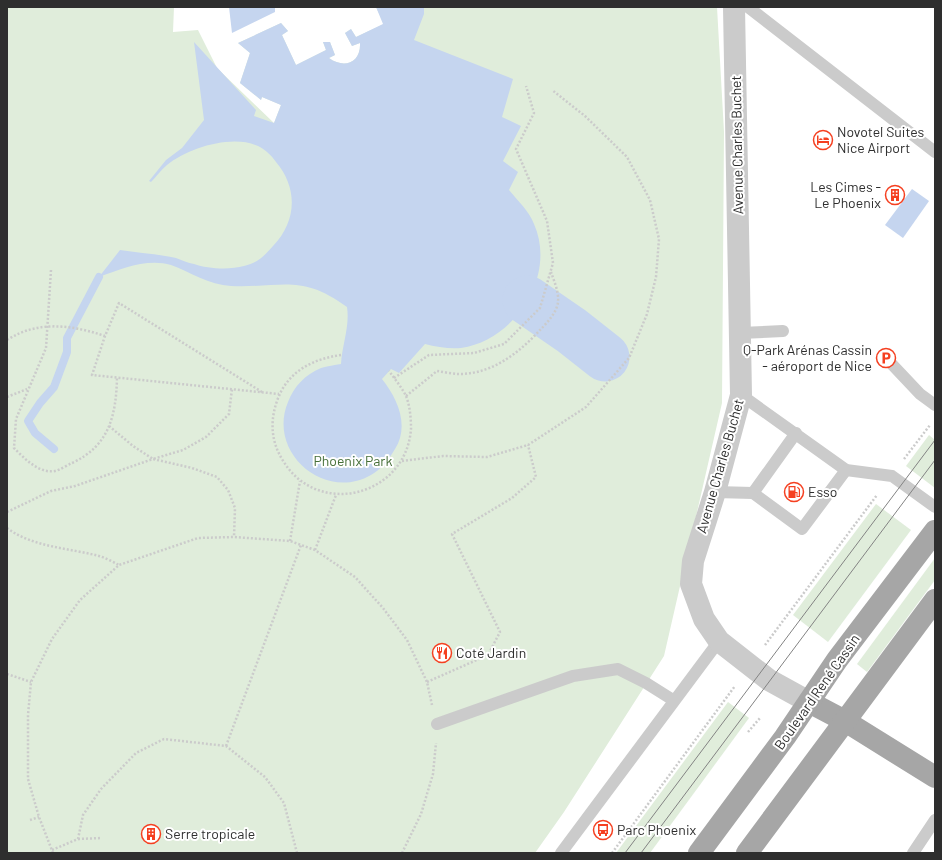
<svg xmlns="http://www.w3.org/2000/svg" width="942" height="860" font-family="Barlow,sans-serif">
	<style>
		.green { fill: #e0eddb }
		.water { fill: #c5d5ef }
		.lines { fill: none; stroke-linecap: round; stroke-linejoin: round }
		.stream { stroke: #c5d5ef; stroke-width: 8 }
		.river { stroke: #c5d5ef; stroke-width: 49 }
		.path { stroke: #cbcbcb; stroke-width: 2.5; stroke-dasharray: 2 2; stroke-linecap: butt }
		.lane { stroke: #cbcbcb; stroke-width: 12 }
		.street { stroke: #cbcbcb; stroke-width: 22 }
		.primary { stroke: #a6a6a6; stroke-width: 22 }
		.tram { stroke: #838383; stroke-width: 1 }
		.path-bridge { stroke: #cbcbcb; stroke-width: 2.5; stroke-dasharray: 2 2; stroke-linecap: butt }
		.labels { text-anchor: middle; stroke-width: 4; stroke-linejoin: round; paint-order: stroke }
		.poi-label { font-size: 14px; fill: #2e2e2e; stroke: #fff; text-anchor: start }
		.street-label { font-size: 14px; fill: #2e2e2e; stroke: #fff }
		.park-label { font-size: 14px; fill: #456e38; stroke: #fff }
	</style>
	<rect width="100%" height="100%" fill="#fff"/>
	<g class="green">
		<path d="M 7,7 L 174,7 L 173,32 L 198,30 L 217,68 L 274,123 L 281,105 L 262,97 L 261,100 L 240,83 L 250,53 L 238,43 L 281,23 L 288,31 L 282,35 L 296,65 L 326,50 L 323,42 L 330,42 L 335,55 L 329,58 C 344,69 361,63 360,43 L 352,46 L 345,33 L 351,29 L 356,37 L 384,24 L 376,7 L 717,7 L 724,132 L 722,403 L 664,656 L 564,812 L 535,853 L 7,853 Z"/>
		<path d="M 929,435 L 935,440 L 935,488 L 906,466 Z"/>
		<path d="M 876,504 L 911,530 L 828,642 L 793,615 Z"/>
		<path d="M 935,558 L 935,580 L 867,672 L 857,664 Z"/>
		<path d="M 728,702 L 749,718 L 650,853 L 616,853 Z"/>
	</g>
	<g class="water">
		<path d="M 229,7 L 275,7 L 275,12 L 232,33 Z"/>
		<path d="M 376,7 L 424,7 L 424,14 L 414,40 L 513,79 L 502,117 L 521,126 L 503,161 L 518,172 L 509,190 C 518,201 529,211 534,224 C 557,276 515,340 461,348 C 450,349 436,347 425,344 L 399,373 L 391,369 L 382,379 C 397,398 410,425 395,449 C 389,459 382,469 371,475 C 324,502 267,452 288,402 C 294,386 305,375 321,368 C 327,366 335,365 341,364 C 342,345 350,326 347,307 C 301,273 282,288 231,286 C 209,285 190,272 171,265 C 147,258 121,269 99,277 L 120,250 C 138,253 158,254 176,258 C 182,260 188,263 194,264 C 208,269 230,270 244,266 C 258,263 264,256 273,246 C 297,221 298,188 276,162 C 271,155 266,150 258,146 C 232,134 188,148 167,165 C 161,170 156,177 151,182 L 149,181 L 166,160 L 182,148 L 204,120 L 194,42 L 256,110 L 254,116 L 274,123 L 281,105 L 262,97 L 261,100 L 240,83 L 250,53 L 238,43 L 281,23 L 288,31 L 282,35 L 296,65 L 326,50 L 323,42 L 330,42 L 335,55 L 329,58 C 344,69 361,63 360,43 L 352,46 L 345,33 L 351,29 L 356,37 L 383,24 Z"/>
		<path d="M 912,189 L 929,201 L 903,238 L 885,225 Z"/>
	</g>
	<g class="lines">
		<path class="stream" d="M 54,449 L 35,433 L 28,421 L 40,403 L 54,387 L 67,352 L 67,338 L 99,277"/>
		<path class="river" d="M 527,300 L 572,331 L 605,357"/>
		<g class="path">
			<path d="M 51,270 L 46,348 L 16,419 L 14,448 C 24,458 39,474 55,471 C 60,470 67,465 72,463 C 109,446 116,416 117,378"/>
			<path d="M 341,355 C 312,359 287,372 277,401 C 270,421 271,441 282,459 C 316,519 406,497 411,429 C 411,418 410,406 406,396 C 402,388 395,379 389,371"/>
			<path d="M 394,378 L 429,355 L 474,353 L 504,344 L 540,308 L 553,263 L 547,221 L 516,149 L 534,113 L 526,86"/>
			<path d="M 262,392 L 119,303 L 105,336 L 92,375 L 279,394"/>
			<path d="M 406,396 L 437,371 C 444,372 452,374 459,374 C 492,374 519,353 540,330 C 547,323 557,312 558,302 C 559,292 554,281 551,272"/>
			<path d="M 7,397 L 27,389"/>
			<path d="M 109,426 L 133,446 L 153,459 L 183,450 L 206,437 L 229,414 L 232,389"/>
			<path d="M 904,459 L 930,425"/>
			<path d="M 402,461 L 443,456 L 487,457 L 528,445 L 586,407 L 629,358 L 647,314 L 656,277 L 659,239 L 650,200 L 627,157 L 585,116 L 552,90"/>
			<path d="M 7,512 L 51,491 L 75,486 L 153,459 L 192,468 L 217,477 L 228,490 L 235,508 L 234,537"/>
			<path d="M 7,528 C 32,547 69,548 99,556 C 106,558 113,562 119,565"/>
			<path d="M 290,541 L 300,481"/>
			<path d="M 315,550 L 336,495"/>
			<path d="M 765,645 L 877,495"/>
			<path d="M 7,674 L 31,682"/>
			<path d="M 427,682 L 488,655 L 500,632 L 452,534 L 512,498 L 536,477 L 528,445"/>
			<path d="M 748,732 L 760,718"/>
			<path d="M 226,746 L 301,545"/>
			<path d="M 30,820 L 39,817"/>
			<path d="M 78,839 L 101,838"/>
			<path d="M 52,850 L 78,839 L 83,815 L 101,789 L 136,753 L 164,739 L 226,746 L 265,777 L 284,803 L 297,853"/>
			<path d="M 53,853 L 39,817 L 28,779 L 28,715 L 31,682 L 52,639 L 80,600 L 119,565 L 198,538 L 234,537 L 290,541 L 315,550 L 355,577 L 383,608 L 407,640 L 427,682 L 432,705"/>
			<path d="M 402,853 L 421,814 L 433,774 L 436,743"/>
			<path d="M 612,853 L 735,686"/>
		</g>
		<g class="lane">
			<path d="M 748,7 L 935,152"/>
			<path d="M 740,333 L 783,331"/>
			<path d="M 886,358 L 920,394 L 935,405"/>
			<path d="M 741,395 L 846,470 L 892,476 L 935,507"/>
			<path d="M 715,492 L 753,493 L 802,529 L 846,470"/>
			<path d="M 753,493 L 796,433"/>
			<path d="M 437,724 L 573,676 L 618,669 L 646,683 L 673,700"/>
			<path d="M 561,853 L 719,641"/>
			<path d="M 913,853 L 935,820"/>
		</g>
		<path class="street" d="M 734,7 L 741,395 L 715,492 L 693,561 L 691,584 L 704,619 L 719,641 L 769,680 L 809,702"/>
		<g class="primary">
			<path d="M 809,702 L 845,721 L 935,777"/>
			<path d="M 699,853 L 785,737 L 837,660 L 935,531"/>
			<path d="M 747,853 L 935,600"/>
		</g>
		<g class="tram">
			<path d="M 625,853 L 935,440"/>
			<path d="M 641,853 L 935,460"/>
		</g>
		<path class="path-bridge" d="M 7,340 C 38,320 72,325 105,336"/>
	</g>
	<defs>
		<symbol id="hotel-ring" viewBox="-11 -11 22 22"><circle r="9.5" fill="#fff" stroke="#f54021" stroke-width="1.5"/><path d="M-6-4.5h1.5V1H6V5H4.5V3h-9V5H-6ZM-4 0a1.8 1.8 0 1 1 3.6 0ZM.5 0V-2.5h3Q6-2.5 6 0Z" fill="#f54021"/></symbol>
		<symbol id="building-ring" viewBox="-11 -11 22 22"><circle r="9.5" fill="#fff" stroke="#f54021" stroke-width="1.5"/><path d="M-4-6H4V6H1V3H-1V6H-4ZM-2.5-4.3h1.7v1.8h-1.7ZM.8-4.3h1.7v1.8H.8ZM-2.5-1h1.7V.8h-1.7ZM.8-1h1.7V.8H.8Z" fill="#f54021"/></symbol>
		<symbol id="parking-ring" viewBox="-11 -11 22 22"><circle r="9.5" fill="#fff" stroke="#f54021" stroke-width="1.5"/><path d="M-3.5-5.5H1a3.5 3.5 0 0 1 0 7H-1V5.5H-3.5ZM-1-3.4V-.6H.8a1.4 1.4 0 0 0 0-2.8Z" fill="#f54021"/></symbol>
		<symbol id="fuel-ring" viewBox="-11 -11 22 22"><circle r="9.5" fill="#fff" stroke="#f54021" stroke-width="1.5"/><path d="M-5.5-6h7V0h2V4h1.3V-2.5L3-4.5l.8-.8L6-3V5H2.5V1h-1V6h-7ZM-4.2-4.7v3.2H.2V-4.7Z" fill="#f54021"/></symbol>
		<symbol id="restaurant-ring" viewBox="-11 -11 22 22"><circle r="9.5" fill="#fff" stroke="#f54021" stroke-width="1.5"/><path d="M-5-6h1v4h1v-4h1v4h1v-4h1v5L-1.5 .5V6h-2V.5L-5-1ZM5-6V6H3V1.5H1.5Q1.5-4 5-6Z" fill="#f54021"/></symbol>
		<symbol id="bus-ring" viewBox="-11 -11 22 22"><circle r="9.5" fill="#fff" stroke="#f54021" stroke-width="1.5"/><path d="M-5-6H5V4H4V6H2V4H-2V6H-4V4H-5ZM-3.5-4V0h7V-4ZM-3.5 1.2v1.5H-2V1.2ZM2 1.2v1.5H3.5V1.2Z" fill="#f54021"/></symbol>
	</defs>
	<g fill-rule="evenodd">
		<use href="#hotel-ring" x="812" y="129" width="22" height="22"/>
		<use href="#building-ring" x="884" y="184" width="22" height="22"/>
		<use href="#parking-ring" x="875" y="347" width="22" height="22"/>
		<use href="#fuel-ring" x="783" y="481" width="22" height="22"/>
		<use href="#restaurant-ring" x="431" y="642" width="22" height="22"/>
		<use href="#bus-ring" x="592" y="819" width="22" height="22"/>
		<use href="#building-ring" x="140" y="823" width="22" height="22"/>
	</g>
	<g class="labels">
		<g class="poi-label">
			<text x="837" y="137">Novotel Suites<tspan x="837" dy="16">Nice Airport</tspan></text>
			<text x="881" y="192" text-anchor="end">Les Cimes -<tspan x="881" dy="16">Le Phoenix</tspan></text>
			<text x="872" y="355" text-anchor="end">Q-Park Arénas Cassin<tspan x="872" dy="16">- aéroport de Nice</tspan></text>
			<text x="808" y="497">Esso</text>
			<text x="456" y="658">Coté Jardin</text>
			<text x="617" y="835">Parc Phoenix</text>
			<text x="165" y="839">Serre tropicale</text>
		</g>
		<g class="street-label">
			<text transform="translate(737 145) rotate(-91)" y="5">Avenue Charles Buchet</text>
			<text transform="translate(720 466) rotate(-74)" y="5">Avenue Charles Buchet</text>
			<text transform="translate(817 692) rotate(-55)" y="5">Boulevard René Cassin</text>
		</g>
		<g class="park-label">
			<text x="353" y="466">Phoenix Park</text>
		</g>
	</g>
	<rect width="942" height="860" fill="none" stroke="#2e2e2e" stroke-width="16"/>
</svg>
